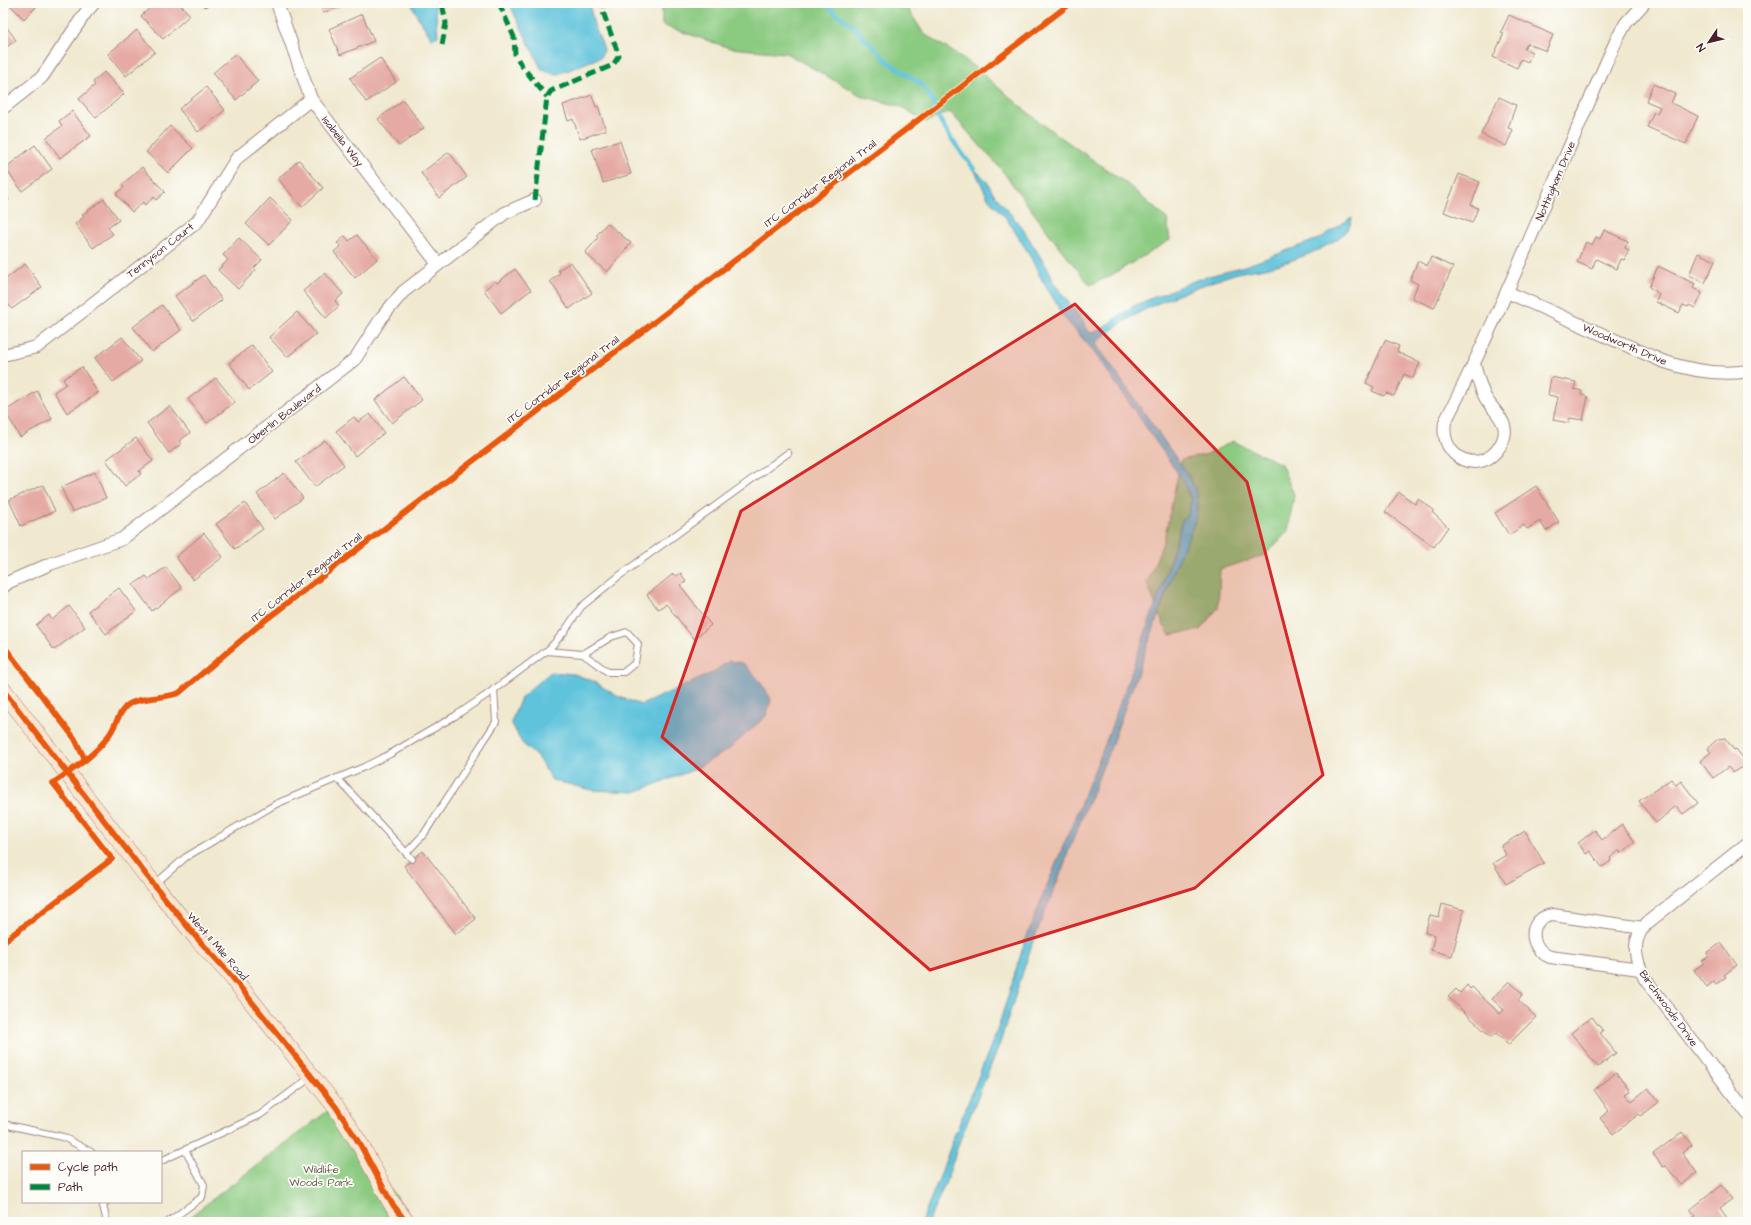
<svg xmlns="http://www.w3.org/2000/svg" width="1751" height="1225" font-family="'Architects Daughter',sans-serif">
	<style>
		.green { fill: #8bca81; stroke: #6a7456 }
		.water { fill: #5ec3db; stroke: #547183 }
		.lines { fill: none; stroke-linecap: round; stroke-linejoin: round }
		.stream { stroke: #5ec3db; stroke-width: 4.5 }
		.building { fill: #e5aaa3 }
		.lane-casing { stroke: #9d847e; stroke-width: 8 }
		.street-casing { stroke: #9d847e; stroke-width: 14 }
		.secondary-casing { stroke: #9d847e; stroke-width: 18 }
		.lane { stroke: #fff; stroke-width: 6 }
		.street { stroke: #fff; stroke-width: 12 }
		.secondary { stroke: #fce5d0; stroke-width: 17 }
		.quiet { stroke: #00873e; stroke-width: 5; stroke-dasharray: 10 5; stroke-linecap: butt }
		.cycleway-casing { stroke: #fdfcf7; stroke-width: 8 }
		.cycleway { stroke: #e8590c; stroke-width: 6 }
		.marked { fill: #d62828; fill-opacity: 0.2; stroke: #d62828; stroke-width: 3; stroke-linejoin: round }
		.labels { text-anchor: middle; stroke-width: 3.5; stroke-linejoin: round; paint-order: stroke }
		.street-label { font-size: 11px; fill: #4a1f2b; stroke: #fdfcf7 }
		.park-label { font-size: 11px; fill: #615b49; stroke: #fdfcf7 }
	</style>
	<rect width="100%" height="100%" fill="#fdfcf7"/>
	<filter id="ink" filterUnits="userSpaceOnUse"><feTurbulence type="fractalNoise" baseFrequency=".025" numOctaves="2"/><feDisplacementMap in="SourceGraphic" scale="8" xChannelSelector="R" yChannelSelector="G"/><feConvolveMatrix kernelMatrix="1 2 1 2 8 2 1 2 1" color-interpolation-filters="sRGB"/></filter>
	<filter id="wash" filterUnits="userSpaceOnUse"><feTurbulence type="fractalNoise" baseFrequency=".012" numOctaves="4" result="noise"/><feDisplacementMap in="SourceGraphic" scale="16" xChannelSelector="R" yChannelSelector="G"/><feGaussianBlur stdDeviation="0.9" result="paint"/><feColorMatrix in="noise" values="0 0 0 0 0 0 0 0 0 0 0 0 0 0 0 0 0 1.4 0 .05"/><feComposite in="paint" operator="in"/></filter>
	<g filter="url(#wash)">
		<rect width="100%" height="100%" fill="#f0e9d0"/>
		<g class="green">
			<path d="M 662,3 L 904,3 L 924,34 L 966,60 L 1038,121 L 1127,184 L 1167,219 L 1170,240 L 1108,277 L 1090,285 L 1060,248 L 1001,169 L 950,112 L 926,122 L 902,107 L 862,96 L 786,53 L 730,48 L 662,25 Z"/>
			<path d="M 1233,441 L 1281,464 L 1294,495 L 1288,531 L 1265,555 L 1220,569 L 1218,608 L 1200,630 L 1170,635 L 1163,624 L 1147,583 L 1164,540 L 1181,460 L 1208,454 Z"/>
			<path d="M 329,1110 L 415,1222 L 183,1222 Z"/>
		</g>
		<g class="water">
			<path d="M 411,3 L 435,3 L 438,36 L 432,39 L 419,19 Z"/>
			<path d="M 509,3 L 589,3 L 594,25 L 604,49 L 601,57 L 556,75 L 542,70 Z"/>
			<path d="M 974,169 L 986,180 L 994,194 L 1023,229 L 1051,274 L 1053,282 L 1083,321 L 1090,333 L 1098,331 L 1133,306 L 1196,280 L 1248,265 L 1321,238 L 1352,217 C 1352,243 1291,261 1270,267 C 1256,270 1242,271 1228,276 C 1183,292 1134,309 1098,341 L 1096,344 L 1190,478 C 1192,483 1195,488 1196,492 C 1203,512 1187,540 1179,558 L 1110,749 L 1068,852 L 1064,865 L 1032,944 L 999,1046 L 960,1140 L 946,1182 L 928,1222 L 921,1222 L 939,1179 L 954,1137 L 998,1028 L 1025,941 L 1046,888 L 1104,747 L 1164,581 L 1182,521 L 1188,513 L 1191,501 L 1184,482 L 1091,348 L 1060,313 L 1057,304 L 1043,282 L 1028,252 L 1006,218 L 988,198 Z"/>
			<path d="M 729,661 L 743,663 L 759,680 L 771,699 L 767,715 L 728,750 L 693,770 L 635,792 L 591,790 L 552,780 L 538,758 L 522,743 L 511,722 L 521,698 L 530,689 L 551,672 L 574,674 L 593,681 L 617,696 L 641,705 L 710,674 Z"/>
		</g>
		<g class="lines">
			<path class="stream" d="M 826,3 L 834,12 L 851,24 L 888,62 L 920,83 L 930,96 L 941,122 L 950,137 L 974,169"/>
		</g>
		<g id="blocks">
			<g class="building">
				<path d="M 8,3 L 37,3 L 38,5 L 24,19 Z"/>
				<path d="M 155,3 L 179,3 L 190,15 L 163,39 L 141,16 Z"/>
				<path d="M 202,3 L 215,3 L 204,7 Z"/>
				<path d="M 320,3 L 350,3 L 323,13 Z"/>
				<path d="M 362,14 L 374,41 L 340,55 L 329,29 Z"/>
				<path d="M 1509,15 L 1553,35 L 1546,51 L 1527,43 L 1524,49 L 1532,52 L 1528,62 L 1521,59 L 1517,68 L 1493,57 L 1504,33 L 1501,32 Z"/>
				<path d="M 3,22 L 16,40 L 4,49 L 3,48 Z"/>
				<path d="M 137,30 L 155,52 L 126,76 L 108,54 Z"/>
				<path d="M 235,54 L 258,81 L 236,100 L 213,73 Z"/>
				<path d="M 380,58 L 396,82 L 366,102 L 350,78 Z"/>
				<path d="M 104,72 L 124,94 L 96,118 L 79,99 L 95,85 L 93,82 Z"/>
				<path d="M 1653,84 L 1675,94 L 1671,103 L 1698,116 L 1686,144 L 1647,127 L 1654,112 L 1657,113 L 1660,107 L 1646,101 Z"/>
				<path d="M 206,87 L 225,110 L 198,132 L 179,109 Z"/>
				<path d="M 592,95 L 596,107 L 598,106 L 606,130 L 580,139 L 573,119 L 568,121 L 563,105 Z"/>
				<path d="M 1499,97 L 1516,105 L 1508,128 L 1513,130 L 1506,146 L 1481,134 Z"/>
				<path d="M 403,100 L 424,128 L 399,146 L 378,119 Z"/>
				<path d="M 72,111 L 91,136 L 60,158 L 46,138 L 62,126 L 59,121 Z"/>
				<path d="M 170,126 L 193,148 L 168,173 L 146,152 Z"/>
				<path d="M 620,141 L 631,174 L 603,183 L 592,149 Z"/>
				<path d="M 35,145 L 52,169 L 22,191 L 5,168 Z"/>
				<path d="M 449,152 L 467,177 L 439,198 L 421,173 Z"/>
				<path d="M 299,160 L 323,188 L 302,207 L 278,179 Z"/>
				<path d="M 142,167 L 165,192 L 156,200 L 154,197 L 145,205 L 143,202 L 132,212 L 116,194 L 124,187 L 122,185 Z"/>
				<path d="M 1459,174 L 1480,182 L 1471,205 L 1478,208 L 1472,223 L 1444,212 Z"/>
				<path d="M 3,190 L 9,200 L 3,204 Z"/>
				<path d="M 270,198 L 293,220 L 269,245 L 246,224 Z"/>
				<path d="M 104,199 L 119,220 L 108,228 L 113,234 L 93,248 L 75,224 L 84,217 L 82,215 Z"/>
				<path d="M 607,223 L 631,243 L 607,272 L 585,253 L 598,238 L 596,236 Z"/>
				<path d="M 1604,230 L 1628,241 L 1625,248 L 1629,250 L 1624,260 L 1621,259 L 1617,269 L 1596,259 L 1592,269 L 1577,262 L 1586,242 L 1592,245 L 1596,237 L 1600,239 Z"/>
				<path d="M 357,235 L 377,259 L 355,278 L 334,252 L 341,246 L 337,243 L 345,236 L 349,241 Z"/>
				<path d="M 239,238 L 262,260 L 254,268 L 256,270 L 238,289 L 218,270 L 228,260 L 223,255 Z"/>
				<path d="M 1698,253 L 1715,261 L 1705,283 L 1689,275 Z"/>
				<path d="M 1431,257 L 1453,267 L 1434,308 L 1412,298 L 1418,284 L 1410,280 L 1418,261 L 1427,266 Z"/>
				<path d="M 571,262 L 592,293 L 569,309 L 550,281 L 560,273 L 558,270 Z"/>
				<path d="M 25,264 L 42,287 L 12,309 L 3,297 L 3,281 Z"/>
				<path d="M 1658,266 L 1695,284 L 1693,288 L 1702,293 L 1695,308 L 1689,305 L 1688,307 L 1683,305 L 1679,313 L 1656,302 L 1659,294 L 1649,287 Z"/>
				<path d="M 515,269 L 531,290 L 501,313 L 484,290 L 495,281 L 497,283 Z"/>
				<path d="M 325,273 L 343,294 L 335,301 L 339,306 L 326,318 L 303,291 Z"/>
				<path d="M 204,275 L 222,300 L 193,321 L 175,296 Z"/>
				<path d="M 162,305 L 181,330 L 152,352 L 133,327 Z"/>
				<path d="M 297,312 L 316,334 L 287,357 L 269,337 Z"/>
				<path d="M 122,337 L 141,361 L 113,382 L 95,358 Z"/>
				<path d="M 1385,340 L 1399,346 L 1397,352 L 1420,363 L 1413,378 L 1404,374 L 1394,396 L 1386,393 L 1384,396 L 1372,391 L 1374,387 L 1366,383 Z"/>
				<path d="M 252,345 L 272,372 L 249,390 L 229,363 Z"/>
				<path d="M 82,367 L 98,393 L 67,413 L 54,392 L 66,384 L 63,379 Z"/>
				<path d="M 404,377 L 422,400 L 392,423 L 375,400 Z"/>
				<path d="M 1551,377 L 1576,382 L 1574,389 L 1582,391 L 1581,395 L 1588,397 L 1583,420 L 1570,418 L 1569,423 L 1553,420 L 1558,397 L 1548,395 Z"/>
				<path d="M 216,378 L 235,402 L 207,423 L 188,399 Z"/>
				<path d="M 37,391 L 52,419 L 20,437 L 5,411 Z"/>
				<path d="M 170,406 L 190,433 L 179,441 L 181,444 L 169,453 L 147,423 Z"/>
				<path d="M 370,414 L 384,433 L 355,456 L 336,431 L 354,417 L 358,422 Z"/>
				<path d="M 136,438 L 153,461 L 139,471 L 141,474 L 125,486 L 106,460 Z"/>
				<path d="M 325,440 L 344,465 L 315,487 L 296,462 Z"/>
				<path d="M 1748,443 L 1748,469 L 1747,469 L 1744,444 Z"/>
				<path d="M 95,472 L 106,498 L 72,512 L 61,487 Z"/>
				<path d="M 284,473 L 303,498 L 275,519 L 257,494 Z"/>
				<path d="M 43,485 L 55,511 L 21,526 L 9,500 Z"/>
				<path d="M 1536,486 L 1559,522 L 1546,531 L 1540,521 L 1527,529 L 1524,525 L 1509,535 L 1495,513 Z"/>
				<path d="M 1399,492 L 1415,504 L 1418,499 L 1434,510 L 1432,512 L 1448,527 L 1434,547 L 1385,512 Z"/>
				<path d="M 245,503 L 263,529 L 235,549 L 216,524 Z"/>
				<path d="M 204,533 L 223,557 L 193,580 L 176,557 Z"/>
				<path d="M 166,567 L 182,588 L 152,611 L 133,585 L 146,576 L 149,579 Z"/>
				<path d="M 681,573 L 686,582 L 680,585 L 711,625 L 694,639 L 666,604 L 658,609 L 647,595 L 673,574 L 676,576 Z"/>
				<path d="M 119,588 L 136,611 L 106,634 L 88,611 Z"/>
				<path d="M 69,606 L 85,627 L 54,650 L 36,625 L 49,615 L 52,620 Z"/>
				<path d="M 1725,738 L 1734,750 L 1736,749 L 1748,764 L 1733,773 L 1728,767 L 1713,778 L 1700,761 L 1711,752 L 1708,749 L 1712,744 L 1718,739 Z"/>
				<path d="M 1671,779 L 1676,785 L 1681,781 L 1698,803 L 1683,814 L 1676,806 L 1656,823 L 1639,801 Z"/>
				<path d="M 1622,824 L 1635,842 L 1622,853 L 1620,850 L 1610,858 L 1611,861 L 1602,867 L 1590,851 L 1586,854 L 1578,843 L 1595,830 L 1602,840 Z"/>
				<path d="M 1525,831 L 1544,863 L 1506,884 L 1493,863 L 1506,855 L 1501,846 Z"/>
				<path d="M 423,851 L 476,919 L 456,934 L 404,866 Z"/>
				<path d="M 1442,904 L 1464,910 L 1452,956 L 1431,950 L 1435,935 L 1425,933 L 1430,915 L 1439,917 Z"/>
				<path d="M 1721,943 L 1737,965 L 1724,975 L 1726,977 L 1716,984 L 1714,981 L 1707,987 L 1694,970 L 1704,963 L 1702,961 L 1709,956 L 1707,953 Z"/>
				<path d="M 1509,981 L 1523,994 L 1518,1000 L 1536,1017 L 1508,1045 L 1496,1033 L 1491,1037 L 1448,997 L 1456,989 L 1460,993 L 1467,985 L 1470,989 L 1472,987 L 1500,1014 L 1504,1010 L 1492,999 Z"/>
				<path d="M 1592,1017 L 1603,1031 L 1600,1033 L 1616,1053 L 1598,1067 L 1571,1033 Z"/>
				<path d="M 1616,1073 L 1630,1091 L 1625,1094 L 1629,1099 L 1632,1101 L 1648,1088 L 1659,1102 L 1641,1116 L 1639,1114 L 1613,1134 L 1600,1118 L 1609,1111 L 1594,1090 Z"/>
				<path d="M 1682,1132 L 1692,1145 L 1682,1153 L 1697,1173 L 1681,1185 L 1666,1166 L 1663,1167 L 1653,1154 Z"/>
				<path d="M 1721,1185 L 1732,1199 L 1720,1208 L 1730,1222 L 1686,1222 L 1695,1216 L 1690,1210 Z"/>
			</g>
		</g>
	</g>
	<g filter="url(#ink)">
		<use href="#blocks" fill-opacity="0" stroke="#9d847e" stroke-width="1"/>
		<g class="lines">
			<defs>
				<g id="lane">
					<path d="M 546,651 L 583,654 L 611,637 L 627,632 L 638,644 L 635,663 L 624,672 L 608,672 L 583,654"/>
					<path d="M 337,778 L 412,859"/>
					<path d="M 406,853 L 424,834 L 496,722 L 494,689"/>
					<path d="M 155,884 L 186,857 L 276,804 L 364,767 L 390,754 L 455,716 L 488,694 L 549,649 L 564,632 L 581,607 L 619,576 L 788,453"/>
					<path d="M 3,1124 L 63,1137 L 91,1152"/>
					<path d="M 161,1161 L 260,1115 L 311,1077"/>
					<path d="M 106,1202 L 103,1206 L 107,1222"/>
					<path d="M 168,1222 L 202,1197 L 204,1185 L 185,1150"/>
				</g>
				<g id="street">
					<path d="M 277,3 L 311,99 L 438,264"/>
					<path d="M 3,108 L 42,77 L 86,12 L 94,3"/>
					<path d="M 1507,292 L 1662,361 C 1689,370 1719,376 1748,371"/>
					<path d="M 3,355 L 37,347 L 197,222 L 237,158 L 311,99"/>
					<path d="M 1474,364 C 1477,375 1480,387 1485,397 C 1494,413 1514,424 1500,446 C 1481,477 1439,459 1445,422 C 1509,297 1559,166 1617,39 L 1626,23 L 1644,3"/>
					<path d="M 3,587 L 9,582 L 50,564 L 122,539 L 355,359 L 382,317 L 403,292 L 505,213 L 535,200"/>
					<path d="M 1748,843 L 1647,923 C 1630,941 1635,959 1645,979 L 1748,1114"/>
					<path d="M 1640,969 L 1550,957 C 1528,948 1527,918 1553,915 L 1643,928"/>
				</g>
				<path id="secondary" d="M 3,690 L 154,885 L 197,938 L 228,972 L 336,1107 L 361,1146 L 391,1202 L 406,1222"/>
			</defs>
			<use href="#lane" class="lane-casing"/>
			<use href="#street" class="street-casing"/>
			<use href="#secondary" class="secondary-casing"/>
			<use href="#lane" class="lane"/>
			<use href="#street" class="street"/>
			<use href="#secondary" class="secondary"/>
			<g class="quiet">
				<path d="M 499,3 L 514,37 L 515,54 L 521,65 L 547,97"/>
				<path d="M 442,45 L 446,23 L 442,3"/>
				<path d="M 535,200 L 547,97 L 551,91 L 613,65 L 619,56 L 603,12 L 603,3"/>
			</g>
			<defs>
				<g id="cycleway">
					<path d="M 3,645 L 75,739 L 85,760"/>
					<path d="M 3,690 L 154,885 L 197,938 L 228,972 L 336,1107 L 361,1146 L 391,1202 L 406,1222"/>
					<path d="M 3,942 L 112,859 L 53,783 C 73,769 95,756 109,735 C 116,726 119,710 129,704 C 143,696 164,699 179,693 L 264,621 L 397,519 L 1071,3"/>
				</g>
			</defs>
			<use href="#cycleway" class="cycleway-casing"/>
			<use href="#cycleway" class="cycleway"/>
		</g>
	</g>
	<path class="marked" d="M 1075,304 L 1247,482 L 1323,775 L 1195,888 L 930,970 L 662,737 L 741,511 Z"/>
	<g class="labels">
		<g class="street-label">
			<text transform="translate(343 141) rotate(52)" y="4">Isabella Way</text>
			<text transform="translate(1555 181) rotate(-67)" y="4">Nottingham Drive</text>
			<text transform="translate(820 183) rotate(-37)" y="4">ITC Corridor Regional Trail</text>
			<text transform="translate(160 250) rotate(-38)" y="4">Tennyson Court</text>
			<text transform="translate(1625 344) rotate(23)" y="4">Woodworth Drive</text>
			<text transform="translate(563 379) rotate(-37)" y="4">ITC Corridor Regional Trail</text>
			<text transform="translate(284 414) rotate(-38)" y="4">Oberlin Boulevard</text>
			<text transform="translate(306 577) rotate(-38)" y="4">ITC Corridor Regional Trail</text>
			<text transform="translate(218 946) rotate(49)" y="4">West 11 Mile Road</text>
			<text transform="translate(1669 1008) rotate(54)" y="4">Birchwoods Drive</text>
		</g>
		<g class="park-label">
			<text x="321" y="1173">Wildlife<tspan x="321" dy="13">Woods Park</tspan></text>
		</g>
	</g>
	<rect width="1751" height="1225" fill="none" stroke="#fdfcf7" stroke-width="16"/>
	<rect x="22" y="1151" width="140" height="52" fill="#fdfcf7" stroke="#b5a4a5"/>
	<rect x="30" y="1164" width="20" height="6" fill="#e8590c" stroke="#b5a4a5"/>
	<text x="58" y="1171" font-size="12" fill="#4a1f2b">Cycle path</text>
	<rect x="30" y="1184" width="20" height="6" fill="#00873e" stroke="#b5a4a5"/>
	<text x="58" y="1191" font-size="12" fill="#4a1f2b">Path</text>
	<g transform="translate(1709 42) rotate(235)" stroke="#fdfcf7" stroke-width="3" paint-order="stroke">
	<path d="M0-3L7 15L0 10L-7 15Z" fill="#4a1f2b"/>
	<text y="-6" font-size="11" font-weight="bold" text-anchor="middle" fill="#4a1f2b">N</text>
	</g>
</svg>
